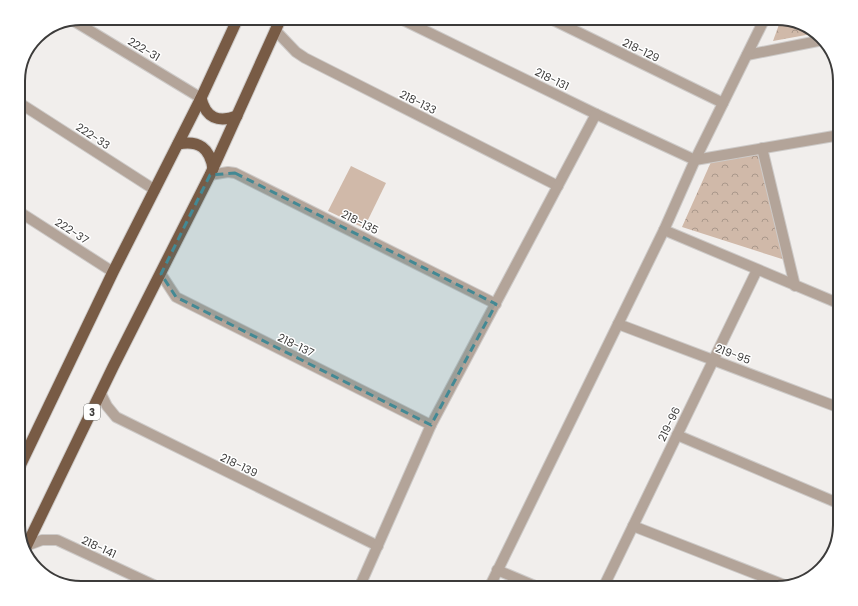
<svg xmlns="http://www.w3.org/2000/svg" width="858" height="606" font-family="Poppins,sans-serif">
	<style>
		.forest { fill: url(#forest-crowns) }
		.garden { fill: #d0b9a9 }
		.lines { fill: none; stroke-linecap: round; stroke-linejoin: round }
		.minor-casing { stroke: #cdcac8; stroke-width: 12 }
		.tertiary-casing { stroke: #cdcac8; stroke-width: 12 }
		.trunk-casing { stroke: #cdcac8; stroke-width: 13 }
		.minor { stroke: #b3a499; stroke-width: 10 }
		.tertiary { stroke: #b3a499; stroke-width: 10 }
		.trunk { stroke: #785b45; stroke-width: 11 }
		.marked { fill: #438994; fill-opacity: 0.2; stroke: #438994; stroke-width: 3; stroke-dasharray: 8 5; stroke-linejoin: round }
		.labels { text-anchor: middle; stroke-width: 3; stroke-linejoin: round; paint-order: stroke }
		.shield { fill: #fff; stroke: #767675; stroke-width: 1 }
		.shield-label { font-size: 10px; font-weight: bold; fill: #3c3b3a }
		.street-label { font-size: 11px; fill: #3c3b3a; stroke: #fff }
		.rim { fill: none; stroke: #3c3b3a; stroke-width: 2 }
	</style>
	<defs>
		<pattern id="forest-crowns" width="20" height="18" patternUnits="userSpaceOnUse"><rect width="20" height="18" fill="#d0b9a9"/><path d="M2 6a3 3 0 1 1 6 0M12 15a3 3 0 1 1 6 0" fill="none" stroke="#aa988b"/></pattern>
	</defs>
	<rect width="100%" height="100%" fill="#f1eeec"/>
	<g class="forest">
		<path d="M 781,19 L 815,31 L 817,33 L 773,41 Z"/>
		<path d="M 757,149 L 785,260 L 682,227 L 711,162 Z"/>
	</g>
	<path class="garden" d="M 351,166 L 386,183 L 364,228 L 328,211 Z"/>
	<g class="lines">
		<defs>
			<g id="minor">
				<path d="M 399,18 L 596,114 L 695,160 L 840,135"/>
				<path d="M 549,18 L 723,103"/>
				<path d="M 74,21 L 201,98"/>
				<path d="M 275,30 L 296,52 L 305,58 L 558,186"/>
				<path d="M 747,55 L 823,40"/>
				<path d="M 18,102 L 155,190"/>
				<path d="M 762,148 L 795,286"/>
				<path d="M 210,175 L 228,172 L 235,173 L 496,304"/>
				<path d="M 161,274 L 176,297 L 431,425"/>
				<path d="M 618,324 L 840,408"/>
				<path d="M 101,394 L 107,406 L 116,417 L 378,546"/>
				<path d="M 677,435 L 840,504"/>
				<path d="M 633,526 L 787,586"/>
				<path d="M 26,546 L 42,540 L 57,540 L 160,588"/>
				<path d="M 497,570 L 540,588"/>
				<path d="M 359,588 L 431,425 L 596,114"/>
				<path d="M 603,588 L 757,270"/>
			</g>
			<g id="tertiary">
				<path d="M 18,211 L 113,272"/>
				<path d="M 664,230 L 840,304"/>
				<path d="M 489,588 L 664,230 L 695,160 L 765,18"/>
			</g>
			<g id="trunk">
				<path d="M 201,98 C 206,118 218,123 237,116"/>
				<path d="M 178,144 C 199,140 210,148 213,169"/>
				<path d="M 18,470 L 113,272 L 201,98 L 238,18"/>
				<path d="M 24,551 L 113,367 L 210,175 L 281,18"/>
			</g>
		</defs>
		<use href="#minor" class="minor-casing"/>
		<use href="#tertiary" class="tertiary-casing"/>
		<use href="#trunk" class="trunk-casing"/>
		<use href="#minor" class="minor"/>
		<use href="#tertiary" class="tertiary"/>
		<use href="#trunk" class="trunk"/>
	</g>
	<path class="marked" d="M 235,173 L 496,304 L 431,425 L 176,297 L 161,274 L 210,175 Z"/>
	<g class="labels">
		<rect class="shield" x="84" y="404" width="16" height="16" rx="3"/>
		<g class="shield-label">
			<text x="92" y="416">3</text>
		</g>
		<g class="street-label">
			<text transform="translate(144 49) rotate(31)" y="4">222-31</text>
			<text transform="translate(641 50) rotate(26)" y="4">218-129</text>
			<text transform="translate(552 79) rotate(26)" y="4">218-131</text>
			<text transform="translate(418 102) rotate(27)" y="4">218-133</text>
			<text transform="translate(93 136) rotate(33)" y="4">222-33</text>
			<text transform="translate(360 222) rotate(27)" y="4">218-135</text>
			<text transform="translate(72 231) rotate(33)" y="4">222-37</text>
			<text transform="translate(296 345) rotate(26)" y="4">218-137</text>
			<text transform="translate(733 354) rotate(21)" y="4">219-95</text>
			<text transform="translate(669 424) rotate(-64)" y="4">219-96</text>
			<text transform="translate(239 465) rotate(26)" y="4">218-139</text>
			<text transform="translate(99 547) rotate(25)" y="4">218-141</text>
		</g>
	</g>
	<path d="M0 0H858V606H0ZM81 25H777A56 56 0 0 1 833 81V525A56 56 0 0 1 777 581H81A56 56 0 0 1 25 525V81A56 56 0 0 1 81 25Z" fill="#fff" fill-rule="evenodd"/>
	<path class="rim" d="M81 25H777A56 56 0 0 1 833 81V525A56 56 0 0 1 777 581H81A56 56 0 0 1 25 525V81A56 56 0 0 1 81 25Z"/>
</svg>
